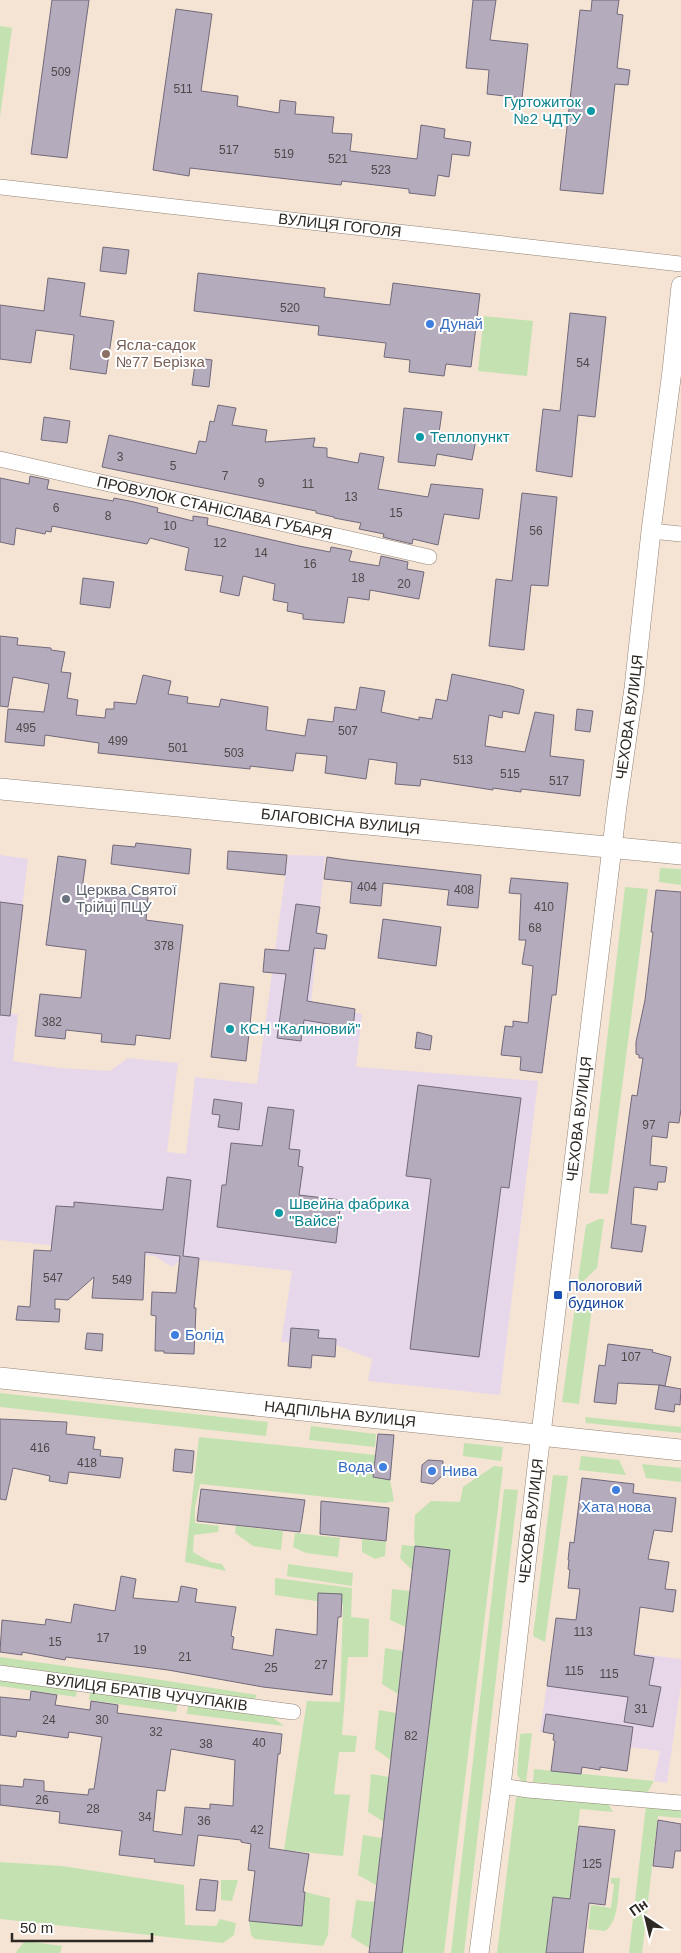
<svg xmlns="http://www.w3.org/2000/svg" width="681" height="1953" font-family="Arial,sans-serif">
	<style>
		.commercial { fill: #e8d7e9 }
		.industrial { fill: #e7d7ea }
		.green { fill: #c4e2b1 }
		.building { fill: #b4abbd; stroke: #72697a; fill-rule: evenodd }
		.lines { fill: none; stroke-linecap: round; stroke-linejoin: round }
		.minor-casing { stroke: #928375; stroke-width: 16 }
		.tertiary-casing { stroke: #928375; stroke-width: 20 }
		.secondary-casing { stroke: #928375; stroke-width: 22 }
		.minor { stroke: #fff; stroke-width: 15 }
		.tertiary { stroke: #fff; stroke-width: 19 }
		.secondary { stroke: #fff; stroke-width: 21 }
		.culture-dot { fill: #0f9aa8; stroke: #fff; stroke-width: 2 }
		.shop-dot { fill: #3f7fe0; stroke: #fff; stroke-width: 2 }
		.education-dot { fill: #8d6e63; stroke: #fff; stroke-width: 2 }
		.worship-dot { fill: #6b7280; stroke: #fff; stroke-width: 2 }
		.transit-dot { fill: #1a4fb4; stroke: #fff; stroke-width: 2 }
		.labels { text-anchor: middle; stroke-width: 4; stroke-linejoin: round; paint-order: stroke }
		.number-label { font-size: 12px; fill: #504949 }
		.culture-label { font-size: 15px; fill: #0d838f; stroke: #fff; text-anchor: start }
		.street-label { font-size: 15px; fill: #2e2822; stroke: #fff }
		.shop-label { font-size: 15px; fill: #366cbe; stroke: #fff; text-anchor: start }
		.education-label { font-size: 15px; fill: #785e54; stroke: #fff; text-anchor: start }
		.worship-label { font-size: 15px; fill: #5b616d; stroke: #fff; text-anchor: start }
		.transit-label { font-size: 15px; fill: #164399; stroke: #fff; text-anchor: start }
	</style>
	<rect width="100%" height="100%" fill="#f5e4d4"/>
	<path class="commercial" d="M 553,1643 L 681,1659 L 681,1684 L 667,1783 L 654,1781 L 660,1751 L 614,1745 L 553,1740 L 554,1734 L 540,1732 Z"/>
	<path class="industrial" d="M 0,855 L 28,859 L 9,1013 L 18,1015 L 13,1061 L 60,1068 L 110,1071 L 128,1058 L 178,1063 L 167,1152 L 186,1154 L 195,1077 L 257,1084 L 288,855 L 325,856 L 311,1003 L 362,1014 L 356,1067 L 538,1081 L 500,1395 L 368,1381 L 372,1359 L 334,1344 L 281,1342 L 292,1271 L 183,1258 L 172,1267 L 155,1256 L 0,1240 Z"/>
	<g class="green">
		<path d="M 0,26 L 12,28 L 0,117 Z"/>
		<path d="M 484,316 L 533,321 L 527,376 L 478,371 Z"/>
		<path d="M 660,868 L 681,869 L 681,885 L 659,882 Z"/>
		<path d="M 625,887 L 648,889 L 608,1194 L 589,1193 Z"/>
		<path d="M 599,1219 L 604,1219 L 597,1268 L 577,1287 L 586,1225 Z"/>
		<path d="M 575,1307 L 592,1308 L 579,1404 L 562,1402 Z"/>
		<path d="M 0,1393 L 268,1422 L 266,1436 L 0,1407 Z"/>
		<path d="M 585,1417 L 681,1427 L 681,1433 L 586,1423 Z"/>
		<path d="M 311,1426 L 376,1434 L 375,1447 L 309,1440 Z"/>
		<path d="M 199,1437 L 376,1455 L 373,1477 L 390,1480 L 394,1501 L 385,1503 L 200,1484 L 195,1507 L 195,1523 L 219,1526 L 218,1532 L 194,1535 L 193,1552 L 210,1562 L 222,1564 L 226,1571 L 185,1562 Z"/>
		<path d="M 464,1443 L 503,1447 L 501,1461 L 463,1456 Z"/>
		<path d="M 581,1456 L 619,1460 L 626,1475 L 579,1470 Z"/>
		<path d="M 642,1464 L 681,1468 L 681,1482 L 646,1478 Z"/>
		<path d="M 494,1466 L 503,1467 L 444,1953 L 402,1953 L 450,1550 L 415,1546 L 412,1570 L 400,1558 L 402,1545 L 415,1546 L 414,1536 L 415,1515 L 431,1501 L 460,1502 L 463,1487 Z"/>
		<path d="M 553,1475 L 568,1476 L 545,1642 L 533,1636 Z"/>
		<path d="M 504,1489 L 518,1490 L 464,1953 L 451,1953 Z"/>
		<path d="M 236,1526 L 283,1531 L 281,1550 L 253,1546 L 235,1533 Z"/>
		<path d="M 295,1533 L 340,1538 L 338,1557 L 306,1553 L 293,1547 Z"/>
		<path d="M 362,1539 L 386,1542 L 385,1556 L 375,1559 L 362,1552 Z"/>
		<path d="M 288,1564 L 353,1573 L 352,1586 L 287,1576 Z"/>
		<path d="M 275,1578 L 352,1588 L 351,1617 L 369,1619 L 368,1657 L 348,1657 L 342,1735 L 357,1736 L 355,1752 L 339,1752 L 334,1794 L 350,1795 L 343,1856 L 284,1850 L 307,1701 L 340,1702 L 343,1605 L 275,1595 Z"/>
		<path d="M 392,1589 L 410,1591 L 406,1627 L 390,1620 Z"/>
		<path d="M 385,1648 L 403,1651 L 398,1694 L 382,1684 Z"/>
		<path d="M 0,1657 L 129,1675 L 257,1695 L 254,1701 L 0,1665 Z"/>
		<path d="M 0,1679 L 77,1688 L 76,1697 L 0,1686 Z"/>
		<path d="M 90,1690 L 178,1702 L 176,1712 L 89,1700 Z"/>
		<path d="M 188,1704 L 271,1716 L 284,1726 L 187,1714 Z"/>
		<path d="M 379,1710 L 396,1713 L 391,1760 L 375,1749 Z"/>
		<path d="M 532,1733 L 526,1783 L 521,1781 L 517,1774 L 520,1734 Z"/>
		<path d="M 534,1769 L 654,1781 L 647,1793 L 533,1782 Z"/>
		<path d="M 371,1774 L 389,1777 L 384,1822 L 368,1812 Z"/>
		<path d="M 526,1794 L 608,1803 L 613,1812 L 580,1809 L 570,1899 L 553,1897 L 546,1953 L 497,1953 L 516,1798 Z"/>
		<path d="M 646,1805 L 681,1809 L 681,1818 L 658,1816 L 642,1953 L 629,1953 Z"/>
		<path d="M 363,1835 L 382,1838 L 376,1885 L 358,1875 Z"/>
		<path d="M 0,1862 L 62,1866 L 184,1885 L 185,1925 L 216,1926 L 220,1919 L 236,1923 L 234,1935 L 223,1943 L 0,1919 Z"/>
		<path d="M 611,1878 L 620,1878 C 618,1893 619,1922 605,1931 L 588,1929 L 591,1905 L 611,1908 L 614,1884 L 611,1883 Z"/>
		<path d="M 221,1880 L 238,1880 L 232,1901 L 221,1900 Z"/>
		<path d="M 305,1892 L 330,1898 L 328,1935 L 323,1946 L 255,1939 L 251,1935 L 249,1921 L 301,1926 Z"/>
		<path d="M 356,1900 L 375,1902 L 369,1948 L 351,1937 Z"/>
		<path d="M 25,1941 L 62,1946 L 60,1953 L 15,1953 Z"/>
	</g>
	<g class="building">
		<path d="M 52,0 L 89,0 L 67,158 L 31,154 Z"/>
		<path d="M 473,0 L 496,0 L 490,40 L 528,44 L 522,98 L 487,94 L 489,70 L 466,68 Z"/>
		<path d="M 592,0 L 619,0 L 617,14 L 623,15 L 617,68 L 630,70 L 628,85 L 615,84 L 603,194 L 560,190 L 580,10 L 591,11 Z"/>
		<path d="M 176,9 L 212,14 L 201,91 L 238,96 L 237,106 L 279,113 L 280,100 L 296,102 L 295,114 L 334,117 L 332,133 L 352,134 L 350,151 L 417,159 L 421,125 L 445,129 L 444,138 L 471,142 L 469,156 L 452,154 L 449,177 L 438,175 L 435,196 L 409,193 L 409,189 L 342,181 L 341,185 L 190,168 L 189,176 L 153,170 Z"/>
		<path d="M 103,247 L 129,250 L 126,274 L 100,271 Z"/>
		<path d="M 198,273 L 325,288 L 324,297 L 390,305 L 393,283 L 480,294 L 471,367 L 446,364 L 444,376 L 409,372 L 410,360 L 384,357 L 386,343 L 318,335 L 319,326 L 194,311 Z"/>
		<path d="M 48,278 L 85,283 L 80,316 L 114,321 L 106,374 L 70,369 L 74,335 L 36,330 L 31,363 L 0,359 L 0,305 L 44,311 Z"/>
		<path d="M 570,313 L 606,317 L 595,417 L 578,415 L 572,477 L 536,471 L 543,409 L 560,411 Z"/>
		<path d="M 196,358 L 212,360 L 209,387 L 192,385 Z"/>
		<path d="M 218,405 L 236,408 L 232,425 L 267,430 L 265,442 L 315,438 L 313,447 L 327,448 L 327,457 L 358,463 L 360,453 L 384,457 L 378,489 L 428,497 L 431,484 L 483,489 L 479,519 L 444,514 L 438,545 L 413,539 L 412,544 L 383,537 L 384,534 L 359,529 L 361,523 L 334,518 L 334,517 L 316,513 L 316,511 L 102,467 L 109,435 L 196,454 L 199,441 L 206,442 L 210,421 L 214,422 Z"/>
		<path d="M 404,408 L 442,412 L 439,433 L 476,440 L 472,460 L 437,454 L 435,466 L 398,462 Z"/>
		<path d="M 44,417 L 70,421 L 67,443 L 41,440 Z"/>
		<path d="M 30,476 L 49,480 L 47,489 L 113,501 L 114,498 L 134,502 L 158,508 L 157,512 L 193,521 L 193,516 L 208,518 L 207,525 L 299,546 L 330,552 L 331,547 L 352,551 L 349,561 L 379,566 L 381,556 L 408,562 L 407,569 L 424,572 L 419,599 L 370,590 L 369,600 L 348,597 L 344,623 L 303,619 L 303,614 L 287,611 L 288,603 L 273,600 L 275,584 L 243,576 L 239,596 L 220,592 L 223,576 L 185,570 L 189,548 L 150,538 L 147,544 L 52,526 L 51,532 L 46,531 L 45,534 L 16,528 L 14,545 L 0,542 L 0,478 L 29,484 Z"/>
		<path d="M 522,493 L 557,497 L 548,586 L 531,585 L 524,650 L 489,646 L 496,579 L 512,581 Z"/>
		<path d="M 83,578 L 114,582 L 110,608 L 80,604 Z"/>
		<path d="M 0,636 L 18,638 L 17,645 L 51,648 L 51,650 L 65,652 L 61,672 L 71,673 L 67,698 L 78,700 L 76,715 L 105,718 L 106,709 L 114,709 L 114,702 L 136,704 L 143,675 L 171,681 L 168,694 L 188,697 L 187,703 L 219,707 L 221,699 L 268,707 L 266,730 L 305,736 L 308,719 L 333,722 L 335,707 L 356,710 L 360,687 L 385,691 L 381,712 L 419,720 L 419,717 L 432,719 L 436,699 L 447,701 L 452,674 L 511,686 L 524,690 L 519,714 L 503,711 L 502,718 L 489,715 L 485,746 L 525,752 L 535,712 L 554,715 L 550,756 L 584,760 L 580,796 L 521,789 L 521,792 L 493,788 L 493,790 L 421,779 L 420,786 L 395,784 L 397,763 L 369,759 L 366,779 L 325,773 L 327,756 L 296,753 L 293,771 L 250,766 L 250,769 L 192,763 L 98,753 L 99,743 L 45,735 L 44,746 L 5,742 L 8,709 L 44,712 L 49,684 L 13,677 L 8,707 L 0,706 Z"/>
		<path d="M 577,709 L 593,711 L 590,732 L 575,730 Z"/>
		<path d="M 136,843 L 191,849 L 189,874 L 111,864 L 113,845 L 135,847 Z"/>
		<path d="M 228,851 L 287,855 L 285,875 L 227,869 Z"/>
		<path d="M 58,856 L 86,860 L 82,889 L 148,896 L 146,920 L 183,925 L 170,1039 L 136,1035 L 135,1045 L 101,1042 L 102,1034 L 66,1030 L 65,1039 L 35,1036 L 40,994 L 81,998 L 86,950 L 46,945 Z"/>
		<path d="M 327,857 L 347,860 L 481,875 L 478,908 L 447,905 L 449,890 L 383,883 L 381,906 L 350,903 L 352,882 L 324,879 Z"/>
		<path d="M 511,878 L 568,883 L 556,995 L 552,995 L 542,1073 L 520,1070 L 521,1057 L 501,1055 L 505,1026 L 513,1027 L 513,1021 L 528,1023 L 533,966 L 522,964 L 526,940 L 519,940 L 521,894 L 509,893 Z"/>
		<path d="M 656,890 L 681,892 L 681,1109 L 679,1123 L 669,1122 L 667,1138 L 652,1136 L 650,1165 L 667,1167 L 665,1182 L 658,1182 L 657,1190 L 634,1187 L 631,1224 L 646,1226 L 642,1252 L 611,1248 L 632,1095 L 637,1096 L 643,1058 L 639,1058 L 639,1055 L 636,1054 L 636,1042 L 645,1000 L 653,932 L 651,932 Z"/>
		<path d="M 0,902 L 23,905 L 10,1016 L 0,1015 Z"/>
		<path d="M 296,904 L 320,907 L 316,933 L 327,935 L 325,949 L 314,948 L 307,1001 L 355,1009 L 353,1028 L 304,1020 L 301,1041 L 277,1038 L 286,974 L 263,972 L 265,949 L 289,951 Z"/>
		<path d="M 383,919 L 441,927 L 436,966 L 378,958 Z"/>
		<path d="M 220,983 L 254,987 L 246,1061 L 211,1057 Z"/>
		<path d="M 417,1032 L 432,1036 L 430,1050 L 415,1048 Z"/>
		<path d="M 418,1085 L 521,1098 L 509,1188 L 501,1187 L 479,1357 L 410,1349 L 431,1179 L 406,1176 Z"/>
		<path d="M 214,1099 L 242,1103 L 239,1130 L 218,1127 L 220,1115 L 212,1114 Z"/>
		<path d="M 268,1107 L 294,1110 L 289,1149 L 300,1150 L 298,1166 L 303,1167 L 299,1195 L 341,1200 L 336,1243 L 217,1227 L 222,1185 L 226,1185 L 231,1143 L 262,1146 Z"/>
		<path d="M 167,1177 L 191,1180 L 183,1256 L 199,1258 L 194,1308 L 196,1308 L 194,1354 L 164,1353 L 164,1351 L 155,1351 L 156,1316 L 151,1315 L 152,1292 L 176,1293 L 180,1256 L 145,1252 L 143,1300 L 92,1298 L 94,1277 L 68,1300 L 55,1299 L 55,1309 L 60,1309 L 59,1322 L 16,1320 L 18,1306 L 30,1307 L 34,1250 L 51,1251 L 56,1206 L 74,1207 L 74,1202 L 163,1210 Z"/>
		<path d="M 291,1328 L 319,1330 L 318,1338 L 336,1339 L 335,1357 L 312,1355 L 311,1368 L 288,1366 Z"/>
		<path d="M 87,1333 L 103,1334 L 102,1351 L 85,1349 Z"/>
		<path d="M 608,1344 L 653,1350 L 652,1352 L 671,1357 L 665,1386 L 659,1385 L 681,1389 L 680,1405 L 675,1404 L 674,1412 L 655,1409 L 659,1385 L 618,1383 L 616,1404 L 594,1402 L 599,1365 L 605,1366 Z"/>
		<path d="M 0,1419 L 67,1422 L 66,1434 L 95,1437 L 93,1449 L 101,1450 L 100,1456 L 123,1458 L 120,1478 L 69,1472 L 67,1484 L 49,1481 L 50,1476 L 13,1468 L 6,1500 L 0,1499 Z"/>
		<path d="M 378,1434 L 394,1435 L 390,1480 L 373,1477 Z"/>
		<path d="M 175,1449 L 194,1451 L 192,1473 L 173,1471 Z"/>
		<path d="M 428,1460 L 443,1461 L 442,1476 L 433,1484 L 421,1482 L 422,1465 Z"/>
		<path d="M 582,1478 L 634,1484 L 633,1493 L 676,1498 L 672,1532 L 654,1530 L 648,1559 L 669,1562 L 665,1589 L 676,1590 L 673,1612 L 640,1607 L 634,1655 L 654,1658 L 649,1685 L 661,1687 L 653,1727 L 624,1722 L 628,1697 L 547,1686 L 556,1618 L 576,1620 L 580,1589 L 568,1588 L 570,1570 L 568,1569 L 569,1560 L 568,1560 L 570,1542 L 574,1543 Z"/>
		<path d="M 201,1489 L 305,1500 L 300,1532 L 197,1521 Z"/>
		<path d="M 321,1501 L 389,1508 L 386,1541 L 320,1534 Z"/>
		<path d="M 415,1546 L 450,1550 L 402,1953 L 369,1953 Z"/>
		<path d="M 121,1576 L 136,1579 L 133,1598 L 178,1602 L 181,1586 L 197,1589 L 195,1602 L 236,1607 L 231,1636 L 234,1637 L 232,1649 L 273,1656 L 276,1629 L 317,1635 L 318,1593 L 342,1594 L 341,1617 L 338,1617 L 332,1695 L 263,1687 L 168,1670 L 66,1657 L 65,1660 L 22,1652 L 22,1655 L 0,1652 L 2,1620 L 45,1625 L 46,1619 L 71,1623 L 74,1604 L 115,1611 Z"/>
		<path d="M 31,1691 L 57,1695 L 55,1705 L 90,1710 L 91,1701 L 118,1705 L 117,1713 L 282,1734 L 280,1754 L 278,1754 L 269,1848 L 309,1854 L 303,1892 L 305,1892 L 302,1926 L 249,1921 L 255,1871 L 248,1870 L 251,1844 L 241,1842 L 241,1840 L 198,1835 L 194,1866 L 154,1862 L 155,1859 L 119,1855 L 122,1831 L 59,1823 L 60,1812 L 0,1805 L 0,1785 L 23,1787 L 24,1779 L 44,1781 L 44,1791 L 88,1795 L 89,1789 L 94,1789 L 102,1737 L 69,1732 L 68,1738 L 17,1731 L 16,1737 L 0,1735 L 0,1697 L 30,1700 ZM 171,1749 L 235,1760 L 233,1806 L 210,1804 L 210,1809 L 185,1807 L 182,1835 L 153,1831 L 157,1790 L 165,1791 Z"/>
		<path d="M 546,1714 L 633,1727 L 627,1771 L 600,1767 L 600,1770 L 582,1767 L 581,1774 L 551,1771 L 555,1741 L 553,1740 L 554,1734 L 543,1732 Z"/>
		<path d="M 658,1820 L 681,1824 L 681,1851 L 675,1851 L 673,1868 L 653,1866 Z"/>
		<path d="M 579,1826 L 615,1830 L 605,1905 L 589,1903 L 583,1953 L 546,1953 L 553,1897 L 570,1899 Z"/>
		<path d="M 200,1879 L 218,1881 L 215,1911 L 196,1910 Z"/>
	</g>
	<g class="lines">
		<defs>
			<g id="minor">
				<path id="s1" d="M 0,187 L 681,264"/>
				<path id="s2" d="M 0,459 L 429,557"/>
				<path d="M 651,531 L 681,534"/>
				<path id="s3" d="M 0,1673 L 293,1712"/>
				<path d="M 501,1786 L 528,1790 L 681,1803"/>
			</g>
			<g id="tertiary">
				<path id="s4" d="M 479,1953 L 501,1786 L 537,1467 L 617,806 L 634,688 L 651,531 L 672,371 L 681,286"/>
			</g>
			<g id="secondary">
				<path id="s5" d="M 0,789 L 681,854"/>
				<path id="s6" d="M 0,1378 L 681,1450"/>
			</g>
		</defs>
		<use href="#minor" class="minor-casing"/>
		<use href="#tertiary" class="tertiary-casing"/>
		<use href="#secondary" class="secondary-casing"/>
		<use href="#minor" class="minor"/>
		<use href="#tertiary" class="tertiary"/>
		<use href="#secondary" class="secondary"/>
	</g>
	<g class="culture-dot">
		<circle cx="591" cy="111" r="5"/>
		<circle cx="420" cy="437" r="5"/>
		<circle cx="230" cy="1029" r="5"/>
		<circle cx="279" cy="1213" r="5"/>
	</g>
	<g class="shop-dot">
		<circle cx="430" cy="324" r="5"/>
		<circle cx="175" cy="1335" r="5"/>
		<circle cx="383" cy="1467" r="5"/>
		<circle cx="432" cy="1471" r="5"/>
		<circle cx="616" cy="1490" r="5"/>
	</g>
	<circle class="education-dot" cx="106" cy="354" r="5"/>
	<circle class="worship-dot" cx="66" cy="899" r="5"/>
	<rect class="transit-dot" x="553" y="1290" width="10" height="10" rx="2.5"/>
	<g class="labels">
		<g class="number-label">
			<text x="61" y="76">509</text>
			<text x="183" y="93">511</text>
			<text x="229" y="154">517</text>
			<text x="284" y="158">519</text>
			<text x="338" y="163">521</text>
			<text x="381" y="174">523</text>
			<text x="290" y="312">520</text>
			<text x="583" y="367">54</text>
			<text x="120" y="461">3</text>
			<text x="173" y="470">5</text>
			<text x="225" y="480">7</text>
			<text x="261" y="487">9</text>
			<text x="308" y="488">11</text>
			<text x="351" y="501">13</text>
			<text x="56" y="512">6</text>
			<text x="396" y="517">15</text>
			<text x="108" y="520">8</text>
			<text x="170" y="530">10</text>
			<text x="536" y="535">56</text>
			<text x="220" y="547">12</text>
			<text x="261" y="557">14</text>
			<text x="310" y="568">16</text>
			<text x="358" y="582">18</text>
			<text x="404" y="588">20</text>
			<text x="26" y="732">495</text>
			<text x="348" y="735">507</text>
			<text x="118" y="745">499</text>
			<text x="178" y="752">501</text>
			<text x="234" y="757">503</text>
			<text x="463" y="764">513</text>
			<text x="510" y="778">515</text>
			<text x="559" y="785">517</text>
			<text x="367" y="891">404</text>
			<text x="464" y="894">408</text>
			<text x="544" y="911">410</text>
			<text x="535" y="932">68</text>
			<text x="164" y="950">378</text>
			<text x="52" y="1026">382</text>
			<text x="649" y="1129">97</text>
			<text x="53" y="1282">547</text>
			<text x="122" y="1284">549</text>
			<text x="631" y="1361">107</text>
			<text x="40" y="1452">416</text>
			<text x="87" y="1467">418</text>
			<text x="583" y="1636">113</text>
			<text x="103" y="1642">17</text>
			<text x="55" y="1646">15</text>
			<text x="140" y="1654">19</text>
			<text x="185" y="1661">21</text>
			<text x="321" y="1669">27</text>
			<text x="271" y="1672">25</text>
			<text x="574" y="1675">115</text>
			<text x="609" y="1678">115</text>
			<text x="641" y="1713">31</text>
			<text x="49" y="1724">24</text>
			<text x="102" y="1724">30</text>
			<text x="156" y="1736">32</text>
			<text x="411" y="1740">82</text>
			<text x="259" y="1747">40</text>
			<text x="206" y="1748">38</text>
			<text x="42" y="1804">26</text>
			<text x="93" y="1813">28</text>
			<text x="145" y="1821">34</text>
			<text x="204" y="1825">36</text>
			<text x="257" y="1834">42</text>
			<text x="592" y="1868">125</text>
		</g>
		<g class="culture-label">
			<text x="581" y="107" text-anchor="end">Гуртожиток<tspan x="581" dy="17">№2 ЧДТУ</tspan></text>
			<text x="430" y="442">Теплопункт</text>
			<text x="240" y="1034">КСН "Калиновий"</text>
			<text x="289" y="1209">Швейна фабрика<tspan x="289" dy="17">"Вайсе"</tspan></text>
		</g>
		<g class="street-label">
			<text dy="5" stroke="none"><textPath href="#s1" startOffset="342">ВУЛИЦЯ ГОГОЛЯ</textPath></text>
			<text dy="5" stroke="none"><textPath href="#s2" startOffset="220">ПРОВУЛОК СТАНІСЛАВА ГУБАРЯ</textPath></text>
			<text dy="5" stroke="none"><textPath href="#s4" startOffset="1245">ЧЕХОВА ВУЛИЦЯ</textPath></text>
			<text dy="5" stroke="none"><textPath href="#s5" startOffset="342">БЛАГОВІСНА ВУЛИЦЯ</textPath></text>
			<text dy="5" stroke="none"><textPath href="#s4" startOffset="840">ЧЕХОВА ВУЛИЦЯ</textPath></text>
			<text dy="5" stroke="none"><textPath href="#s6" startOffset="342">НАДПІЛЬНА ВУЛИЦЯ</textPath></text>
			<text dy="5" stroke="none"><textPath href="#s4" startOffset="435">ЧЕХОВА ВУЛИЦЯ</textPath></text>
			<text dy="5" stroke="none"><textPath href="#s3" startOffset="148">ВУЛИЦЯ БРАТІВ ЧУЧУПАКІВ</textPath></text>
		</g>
		<g class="shop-label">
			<text x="440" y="329">Дунай</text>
			<text x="185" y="1340">Болід</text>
			<text x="373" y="1472" text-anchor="end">Вода</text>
			<text x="442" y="1476">Нива</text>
			<text x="616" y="1512" text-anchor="middle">Хата нова</text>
		</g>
		<g class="education-label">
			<text x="116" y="350">Ясла-садок<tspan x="116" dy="17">№77 Берізка</tspan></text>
		</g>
		<g class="worship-label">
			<text x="76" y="895">Церква Святої<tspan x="76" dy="17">Трійці ПЦУ</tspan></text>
		</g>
		<g class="transit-label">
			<text x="568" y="1291">Пологовий<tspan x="568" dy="17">будинок</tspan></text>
		</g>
	</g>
	<g transform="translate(646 1918) rotate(325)" stroke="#ffffff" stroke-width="4" paint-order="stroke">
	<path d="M0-4L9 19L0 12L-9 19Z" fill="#2e2822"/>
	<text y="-8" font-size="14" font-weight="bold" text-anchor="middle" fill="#2e2822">Пн</text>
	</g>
	<path d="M12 1933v8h140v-8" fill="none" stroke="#2e2822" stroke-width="2.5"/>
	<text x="20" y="1933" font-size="15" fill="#2e2822" stroke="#ffffff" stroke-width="4" paint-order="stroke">50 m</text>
</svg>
